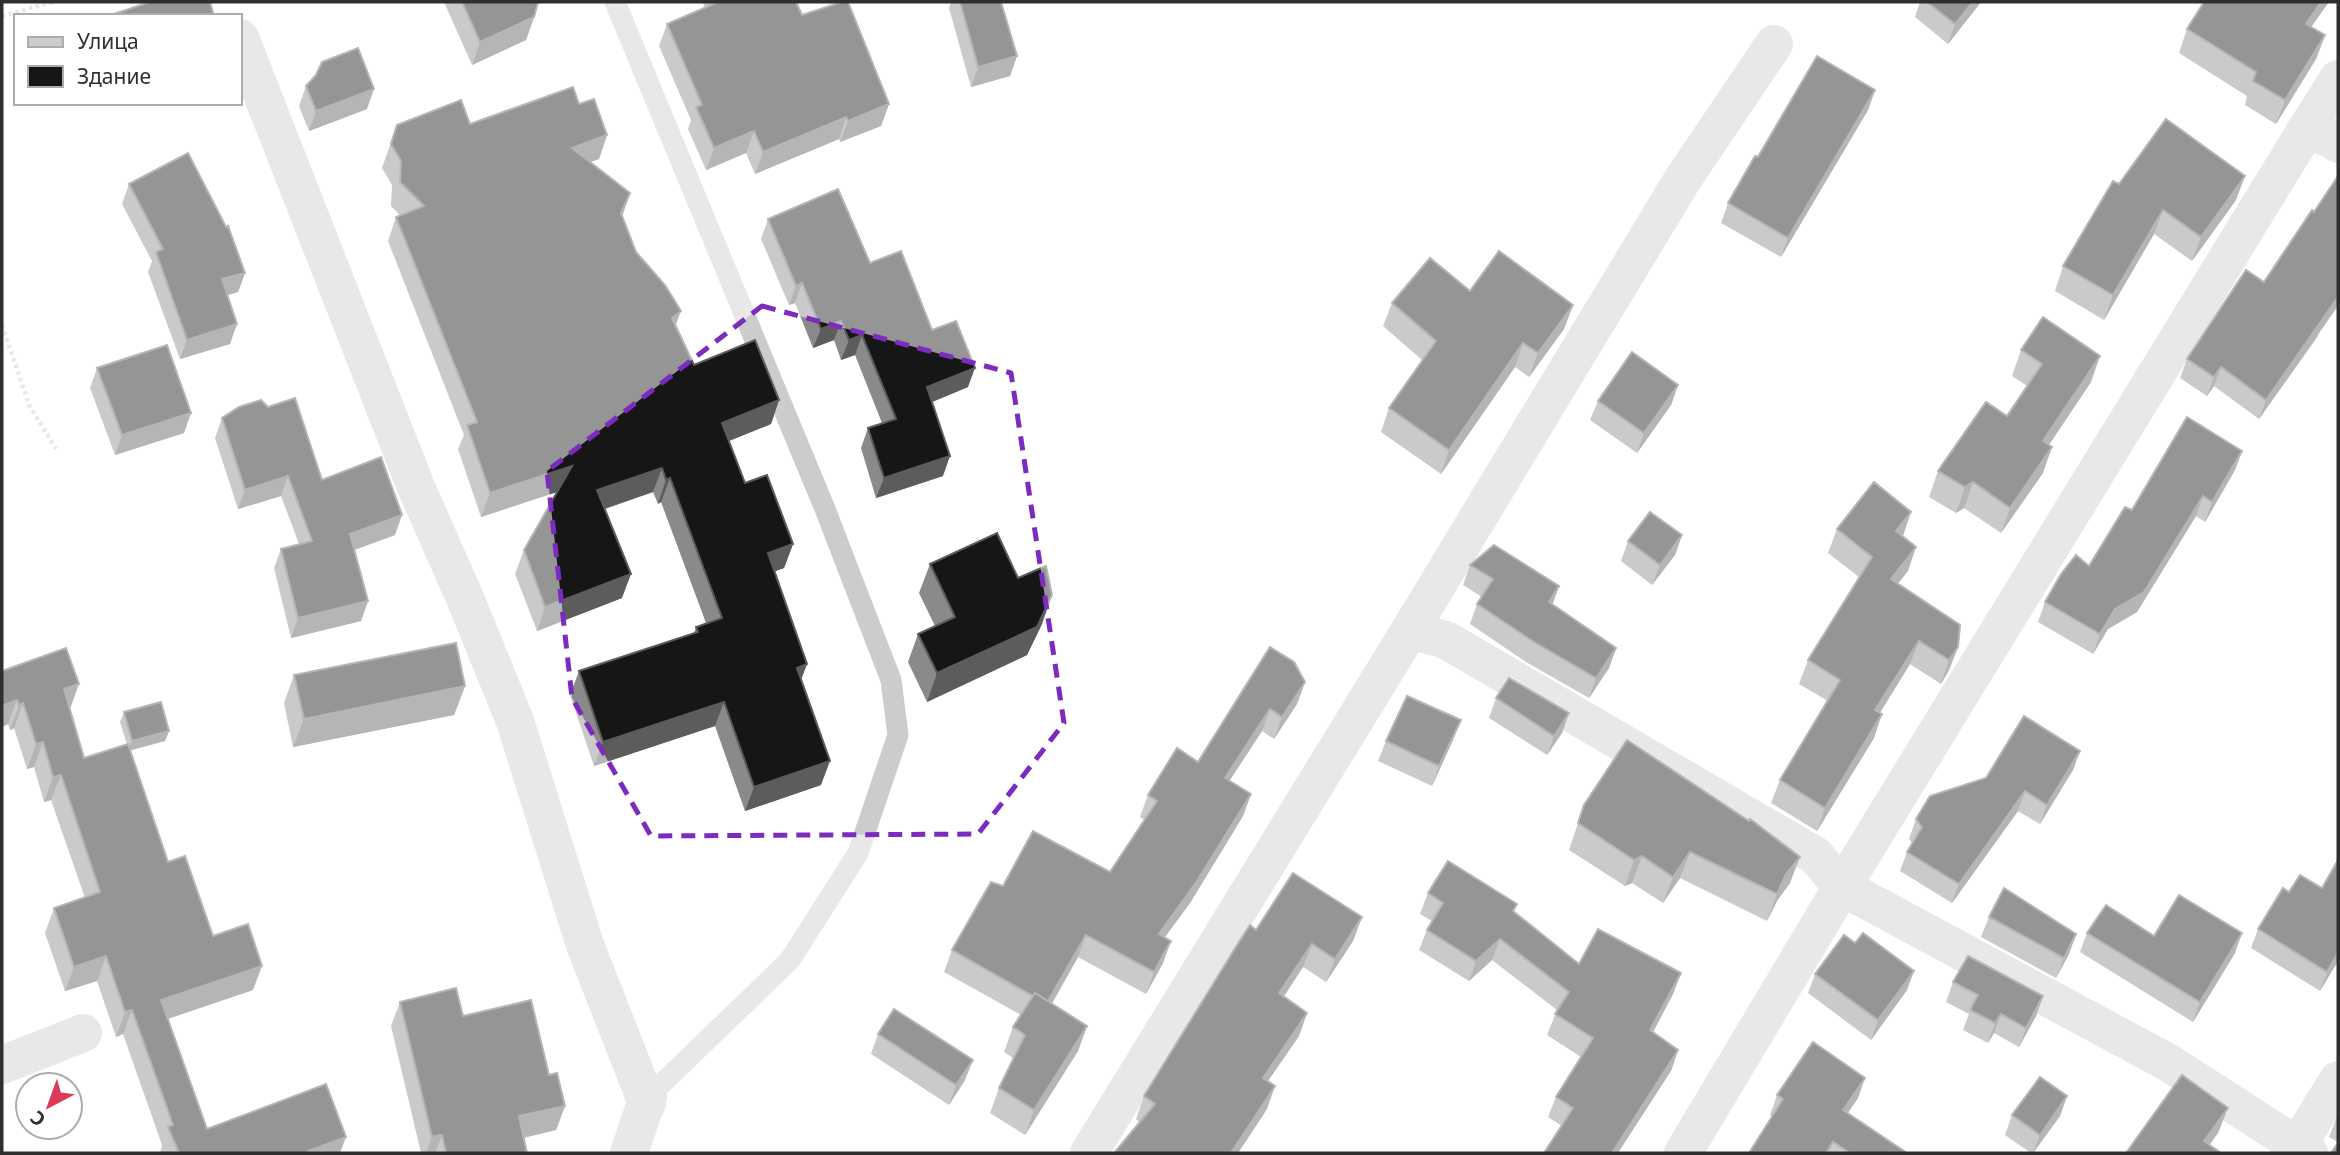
<svg xmlns="http://www.w3.org/2000/svg" width="2340" height="1155" font-family="'Noto Sans',sans-serif">
	<style>
		.lines { fill: none; stroke-linecap: round; stroke-linejoin: round }
		.path { stroke: #ccc; stroke-width: 4.5; stroke-dasharray: 3.5 3.5; stroke-linecap: butt }
		.service { stroke: #ccc; stroke-width: 21 }
		.minor { stroke: #ccc; stroke-width: 38 }
		.wall { fill: #8a8a8a }
		.shaded-wall { fill: #5c5c5c }
		.building { fill: #161616; stroke: #5c5c5c; stroke-width: 2 }
		.marked { fill: none; stroke: #7b2cbf; stroke-width: 5; stroke-dasharray: 14 9; stroke-linejoin: round }
	</style>
	<rect width="100%" height="100%" fill="#fff"/>
	<g class="lines">
		<g class="path">
			<path d="M 2,16 L 53,2"/>
			<path d="M 2,325 L 29,405 L 56,449"/>
		</g>
		<path class="service" d="M 615,2 L 825,509 L 891,680 L 898,735 L 858,853 L 790,960 L 648,1097"/>
		<g class="minor">
			<path d="M 240,38 L 416,487 L 465,598 L 515,721 L 585,945 L 647,1103"/>
			<path d="M 2338,79 L 2306,130 L 2334,140 L 2338,144"/>
			<path d="M 1410,630 L 1446,640 L 1816,856 L 1842,887 L 2169,1063 L 2309,1153"/>
			<path d="M 2,1065 L 83,1033"/>
			<path d="M 629,1153 L 648,1097"/>
			<path d="M 1089,1153 L 1410,630 L 1683,179 L 1774,44"/>
			<path d="M 1683,1153 L 1842,887 L 2306,130"/>
			<path d="M 2293,1153 L 2338,1080"/>
		</g>
	</g>
	<g class="wall">
		<path d="M 444,2 L 538,2 L 534,17 L 526,40 L 472,65 Z"/>
		<path d="M 703,2 L 796,2 L 802,15 L 889,104 L 881,126 L 840,142 L 839,139 L 755,174 L 746,153 L 706,170 L 688,129 L 691,120 L 659,46 L 667,24 L 705,8 Z"/>
		<path d="M 951,2 L 1001,2 L 1017,56 L 1010,76 L 971,87 L 949,8 Z"/>
		<path d="M 1920,2 L 1981,2 L 1948,44 L 1915,17 Z"/>
		<path d="M 2311,27 L 2325,35 L 2316,59 L 2276,124 L 2245,105 L 2247,96 L 2179,53 L 2187,29 Z"/>
		<path d="M 316,75 L 367,109 L 309,131 L 299,106 L 306,86 Z"/>
		<path d="M 1875,90 L 1868,110 L 1781,257 L 1721,223 L 1728,203 L 1758,157 Z"/>
		<path d="M 579,104 L 607,135 L 599,159 L 590,162 L 630,193 L 622,216 L 636,252 L 676,326 L 694,365 L 779,400 L 771,424 L 729,441 L 745,483 L 793,544 L 784,568 L 775,571 L 807,664 L 801,679 L 821,785 L 745,811 L 715,726 L 594,766 L 570,695 L 579,671 L 694,633 L 696,627 L 706,623 L 661,502 L 658,504 L 653,492 L 605,509 L 622,598 L 537,631 L 515,574 L 524,550 L 557,492 L 481,517 L 458,449 L 464,435 L 388,241 L 396,217 L 400,215 L 391,206 L 392,185 L 382,168 L 397,125 L 470,124 Z"/>
		<path d="M 129,184 L 245,273 L 238,292 L 227,295 L 230,344 L 180,359 L 148,272 L 152,261 L 122,204 Z"/>
		<path d="M 2119,184 L 2236,200 L 2192,261 L 2154,234 L 2104,320 L 2055,291 L 2063,266 Z"/>
		<path d="M 768,219 L 870,263 L 932,330 L 968,387 L 932,402 L 943,476 L 876,498 L 861,448 L 868,428 L 882,423 L 855,355 L 841,360 L 834,340 L 813,348 L 795,303 L 789,305 L 761,239 Z"/>
		<path d="M 1470,291 L 1573,305 L 1564,329 L 1529,377 L 1515,367 L 1441,474 L 1381,432 L 1389,408 L 1422,360 L 1383,326 L 1392,303 Z"/>
		<path d="M 2319,335 L 2259,419 L 2214,386 L 2207,396 L 2180,378 L 2187,359 Z"/>
		<path d="M 2021,350 L 2091,382 L 2049,445 L 2043,473 L 2001,533 L 1964,508 L 1956,513 L 1929,497 L 1938,471 L 2007,416 L 2027,386 L 2012,376 Z"/>
		<path d="M 97,368 L 184,433 L 115,455 L 90,388 Z"/>
		<path d="M 1678,385 L 1671,405 L 1637,453 L 1590,420 L 1598,401 Z"/>
		<path d="M 222,418 L 322,480 L 395,535 L 354,550 L 368,601 L 361,621 L 291,638 L 274,568 L 281,549 L 299,544 L 281,496 L 238,509 L 215,438 Z"/>
		<path d="M 2242,451 L 2235,470 L 2205,522 L 2196,516 L 2137,612 L 2108,629 L 2093,654 L 2038,622 L 2045,602 L 2089,566 L 2132,510 Z"/>
		<path d="M 1837,529 L 1902,536 L 1908,571 L 1898,583 L 1958,647 L 1949,670 L 1941,684 L 1910,664 L 1880,713 L 1874,738 L 1817,831 L 1771,803 L 1780,780 L 1828,701 L 1799,684 L 1808,660 L 1859,577 L 1828,553 Z"/>
		<path d="M 1682,535 L 1675,555 L 1652,585 L 1621,561 L 1628,541 Z"/>
		<path d="M 930,564 L 1018,578 L 1042,624 L 1027,655 L 927,702 L 908,662 L 918,634 L 935,626 L 919,593 Z"/>
		<path d="M 1470,565 L 1559,586 L 1552,604 L 1616,648 L 1609,668 L 1589,698 L 1526,662 L 1470,624 L 1477,604 L 1482,597 L 1463,585 Z"/>
		<path d="M 2,671 L 70,709 L 84,758 L 127,744 L 120,722 L 124,712 L 169,731 L 165,741 L 130,750 L 168,862 L 213,936 L 253,990 L 168,1019 L 207,1129 L 340,1153 L 160,1153 L 162,1145 L 123,1034 L 116,1037 L 97,981 L 65,991 L 45,933 L 54,908 L 85,898 L 51,800 L 44,802 L 34,767 L 27,769 L 14,728 L 10,730 L 8,724 L 2,727 Z"/>
		<path d="M 294,675 L 465,686 L 454,715 L 293,747 L 284,703 Z"/>
		<path d="M 1305,682 L 1297,704 L 1274,739 L 1262,731 L 1229,781 L 1251,794 L 1243,816 L 1190,903 L 1164,938 L 1163,963 L 1146,994 L 1078,957 L 1052,1004 L 1087,1026 L 1078,1051 L 1025,1135 L 990,1113 L 999,1088 L 1013,1058 L 1004,1052 L 1013,1027 L 1021,1015 L 944,972 L 952,950 L 1003,886 L 1110,872 L 1145,820 L 1140,817 L 1148,795 L 1198,762 Z"/>
		<path d="M 1496,698 L 1569,713 L 1562,733 L 1547,755 L 1489,718 Z"/>
		<path d="M 1453,740 L 1432,786 L 1378,761 L 1386,741 Z"/>
		<path d="M 2080,751 L 2073,770 L 2040,824 L 2018,811 L 1952,903 L 1900,871 L 1907,852 L 1912,843 L 1909,839 L 1916,819 Z"/>
		<path d="M 1584,805 L 1790,883 L 1777,901 L 1767,921 L 1680,878 L 1663,903 L 1632,883 L 1625,886 L 1569,850 Z"/>
		<path d="M 2322,888 L 2338,961 L 2320,991 L 2251,948 L 2258,929 L 2289,892 Z"/>
		<path d="M 1428,893 L 1517,904 L 1514,912 L 1579,964 L 1681,973 L 1673,994 L 1653,1032 L 1678,1050 L 1671,1071 L 1562,1126 L 1548,1117 L 1556,1097 L 1581,1057 L 1547,1035 L 1557,1010 L 1492,960 L 1469,981 L 1419,950 L 1427,930 L 1432,921 L 1420,914 Z"/>
		<path d="M 1362,917 L 1353,941 L 1326,982 L 1303,967 L 1284,997 L 1307,1013 L 1299,1036 L 1268,1081 L 1267,1109 L 1238,1153 L 1114,1153 L 1139,1122 L 1136,1119 L 1144,1096 L 1256,930 Z"/>
		<path d="M 1989,917 L 2076,934 L 2069,954 L 2056,978 L 1981,937 Z"/>
		<path d="M 2087,933 L 2154,936 L 2235,953 L 2193,1022 L 2080,952 Z"/>
		<path d="M 1815,974 L 1907,990 L 1871,1040 L 1808,993 Z"/>
		<path d="M 1953,982 L 2043,996 L 2036,1016 L 2019,1047 L 1994,1033 L 1988,1043 L 1963,1030 L 1969,1014 L 1946,1002 Z"/>
		<path d="M 400,1002 L 463,1016 L 549,1075 L 565,1106 L 556,1130 L 523,1138 L 527,1153 L 421,1153 L 391,1026 Z"/>
		<path d="M 878,1034 L 965,1080 L 949,1105 L 871,1054 Z"/>
		<path d="M 1777,1095 L 1858,1098 L 1848,1113 L 1907,1153 L 1749,1153 L 1772,1116 L 1770,1115 Z"/>
		<path d="M 2067,1096 L 2060,1116 L 2033,1153 L 2031,1153 L 2005,1135 L 2012,1115 Z"/>
		<path d="M 2338,1114 L 2338,1142 L 2329,1137 Z"/>
	</g>
	<g class="shaded-wall">
		<path d="M 1973,2 L 1981,2 L 1948,44 L 1955,24 Z"/>
		<path d="M 2321,2 L 2329,2 L 2297,47 L 2306,24 Z"/>
		<path d="M 534,17 L 526,40 L 472,65 L 480,42 Z"/>
		<path d="M 2325,35 L 2316,59 L 2276,124 L 2285,100 Z"/>
		<path d="M 1017,56 L 1010,76 L 971,87 L 978,67 Z"/>
		<path d="M 374,89 L 367,109 L 309,131 L 316,111 Z"/>
		<path d="M 1875,90 L 1868,110 L 1781,257 L 1788,238 Z"/>
		<path d="M 889,104 L 881,126 L 840,142 L 848,121 Z"/>
		<path d="M 846,117 L 839,139 L 755,174 L 763,152 Z"/>
		<path d="M 754,131 L 746,153 L 706,170 L 714,148 Z"/>
		<path d="M 607,135 L 599,159 L 563,172 L 572,148 Z"/>
		<path d="M 2245,176 L 2236,200 L 2192,261 L 2201,237 Z"/>
		<path d="M 630,193 L 622,217 L 621,213 Z"/>
		<path d="M 2163,210 L 2154,234 L 2104,320 L 2113,295 Z"/>
		<path d="M 245,273 L 238,292 L 215,299 L 222,279 Z"/>
		<path d="M 802,283 L 795,303 L 789,305 L 796,286 Z"/>
		<path d="M 2338,297 L 2338,306 L 2259,419 L 2266,400 Z"/>
		<path d="M 1573,305 L 1564,329 L 1529,377 L 1538,353 Z"/>
		<path d="M 681,311 L 672,335 L 672,318 Z"/>
		<path d="M 841,321 L 834,340 L 813,348 L 821,329 Z"/>
		<path d="M 237,324 L 230,344 L 180,359 L 187,340 Z"/>
		<path d="M 862,335 L 855,355 L 841,360 L 849,340 Z"/>
		<path d="M 1523,343 L 1515,367 L 1441,474 L 1449,450 Z"/>
		<path d="M 2100,356 L 2091,382 L 2034,467 L 2043,441 Z"/>
		<path d="M 2221,367 L 2214,386 L 2207,396 L 2214,377 Z"/>
		<path d="M 975,368 L 968,387 L 920,407 L 927,387 Z"/>
		<path d="M 1678,385 L 1671,405 L 1637,453 L 1644,433 Z"/>
		<path d="M 779,400 L 771,424 L 714,447 L 722,423 Z"/>
		<path d="M 191,413 L 184,433 L 115,455 L 122,435 Z"/>
		<path d="M 2052,447 L 2043,473 L 2001,533 L 2010,508 Z"/>
		<path d="M 2242,451 L 2235,470 L 2205,522 L 2212,502 Z"/>
		<path d="M 950,456 L 943,476 L 876,498 L 884,478 Z"/>
		<path d="M 572,466 L 563,490 L 481,517 L 490,493 Z"/>
		<path d="M 662,468 L 653,492 L 589,514 L 597,490 Z"/>
		<path d="M 288,476 L 281,496 L 238,509 L 245,490 Z"/>
		<path d="M 670,478 L 661,502 L 658,504 L 666,480 Z"/>
		<path d="M 1973,482 L 1964,508 L 1956,513 L 1965,487 Z"/>
		<path d="M 2203,496 L 2196,516 L 2137,612 L 2108,629 L 2093,654 L 2100,634 L 2115,609 Z"/>
		<path d="M 1911,512 L 1903,536 L 1896,531 Z"/>
		<path d="M 402,515 L 395,535 L 343,554 L 350,534 Z"/>
		<path d="M 1682,535 L 1675,555 L 1652,585 L 1660,565 Z"/>
		<path d="M 793,544 L 784,568 L 760,577 L 768,553 Z"/>
		<path d="M 1916,547 L 1908,571 L 1883,602 L 1891,579 Z"/>
		<path d="M 631,574 L 622,598 L 537,631 L 545,607 Z"/>
		<path d="M 1559,586 L 1552,606 L 1549,602 Z"/>
		<path d="M 1052,595 L 1042,624 L 1027,655 L 927,702 L 937,673 Z"/>
		<path d="M 368,601 L 361,621 L 291,638 L 298,618 Z"/>
		<path d="M 1919,641 L 1910,664 L 1867,733 L 1875,710 Z"/>
		<path d="M 1958,647 L 1949,670 L 1941,684 L 1949,660 Z"/>
		<path d="M 1616,648 L 1609,668 L 1589,698 L 1596,678 Z"/>
		<path d="M 807,664 L 798,688 L 797,668 Z"/>
		<path d="M 1305,682 L 1297,704 L 1274,739 L 1282,717 Z"/>
		<path d="M 79,684 L 70,709 L 64,689 Z"/>
		<path d="M 465,686 L 454,715 L 293,747 L 304,719 Z"/>
		<path d="M 17,700 L 8,724 L 2,727 L 2,706 Z"/>
		<path d="M 724,702 L 715,726 L 594,766 L 603,742 Z"/>
		<path d="M 23,703 L 14,728 L 10,730 L 19,705 Z"/>
		<path d="M 1270,709 L 1262,731 L 1217,800 L 1225,778 Z"/>
		<path d="M 1569,713 L 1562,733 L 1547,755 L 1554,736 Z"/>
		<path d="M 1882,714 L 1874,738 L 1817,831 L 1825,808 Z"/>
		<path d="M 1461,720 L 1453,740 L 1432,786 L 1439,766 Z"/>
		<path d="M 169,731 L 165,741 L 128,751 L 132,741 Z"/>
		<path d="M 43,742 L 34,767 L 27,769 L 36,744 Z"/>
		<path d="M 2080,751 L 2073,770 L 2040,824 L 2047,805 Z"/>
		<path d="M 830,761 L 821,785 L 745,811 L 754,787 Z"/>
		<path d="M 61,775 L 51,800 L 44,802 L 53,777 Z"/>
		<path d="M 2025,791 L 2018,811 L 1952,903 L 1959,884 Z"/>
		<path d="M 1251,794 L 1243,816 L 1190,903 L 1151,956 L 1159,934 Z"/>
		<path d="M 1690,852 L 1680,878 L 1663,903 L 1673,877 Z"/>
		<path d="M 1642,856 L 1632,883 L 1625,886 L 1634,860 Z"/>
		<path d="M 1800,857 L 1790,883 L 1777,901 L 1767,921 L 1777,894 L 1786,874 Z"/>
		<path d="M 1362,917 L 1353,941 L 1326,982 L 1335,959 Z"/>
		<path d="M 2242,933 L 2235,953 L 2193,1022 L 2200,1002 Z"/>
		<path d="M 2076,934 L 2069,954 L 2056,978 L 2064,958 Z"/>
		<path d="M 1086,935 L 1078,957 L 1039,1025 L 1047,1003 Z"/>
		<path d="M 1500,939 L 1492,960 L 1469,981 L 1476,961 Z"/>
		<path d="M 1171,941 L 1163,963 L 1146,994 L 1154,972 Z"/>
		<path d="M 1312,944 L 1303,967 L 1270,1016 L 1279,993 Z"/>
		<path d="M 2338,953 L 2338,961 L 2320,991 L 2327,972 Z"/>
		<path d="M 106,956 L 97,981 L 65,991 L 74,967 Z"/>
		<path d="M 262,966 L 253,990 L 152,1024 L 161,1000 Z"/>
		<path d="M 1914,971 L 1907,990 L 1871,1040 L 1878,1020 Z"/>
		<path d="M 1681,973 L 1673,994 L 1643,1051 L 1650,1030 Z"/>
		<path d="M 2043,996 L 2036,1016 L 2019,1047 L 2026,1028 Z"/>
		<path d="M 132,1010 L 123,1034 L 116,1037 L 125,1012 Z"/>
		<path d="M 1307,1013 L 1299,1036 L 1254,1101 L 1263,1078 Z"/>
		<path d="M 2001,1014 L 1994,1033 L 1988,1043 L 1995,1023 Z"/>
		<path d="M 1087,1026 L 1078,1051 L 1025,1135 L 1034,1110 Z"/>
		<path d="M 1678,1050 L 1671,1071 L 1618,1153 L 1612,1153 Z"/>
		<path d="M 973,1060 L 965,1080 L 949,1105 L 956,1085 Z"/>
		<path d="M 1865,1078 L 1858,1098 L 1836,1130 L 1843,1110 Z"/>
		<path d="M 1275,1086 L 1267,1109 L 1238,1153 L 1231,1153 Z"/>
		<path d="M 2067,1096 L 2060,1116 L 2033,1153 L 2040,1135 Z"/>
		<path d="M 565,1106 L 556,1130 L 510,1141 L 519,1116 Z"/>
		<path d="M 2228,1108 L 2218,1133 L 2204,1153 L 2204,1141 Z"/>
		<path d="M 442,1135 L 435,1153 L 426,1153 L 432,1137 Z"/>
		<path d="M 346,1137 L 340,1153 L 307,1153 L 308,1151 Z"/>
	</g>
	<g class="building">
		<path d="M 150,2 L 210,2 L 214,16 L 108,16 Z"/>
		<path d="M 462,2 L 538,2 L 534,17 L 480,42 Z"/>
		<path d="M 718,2 L 796,2 L 802,15 L 842,2 L 848,2 L 889,104 L 848,121 L 846,117 L 763,152 L 754,131 L 714,148 L 696,107 L 702,105 L 667,24 Z"/>
		<path d="M 960,2 L 1001,2 L 1017,56 L 978,67 Z"/>
		<path d="M 1927,2 L 1973,2 L 1955,24 Z"/>
		<path d="M 2204,2 L 2321,2 L 2306,24 L 2325,35 L 2285,100 L 2253,81 L 2256,72 L 2187,29 Z"/>
		<path d="M 358,48 L 374,89 L 316,111 L 306,86 L 316,75 L 322,62 Z"/>
		<path d="M 1817,56 L 1875,90 L 1788,238 L 1728,203 L 1755,156 L 1758,157 Z"/>
		<path d="M 573,87 L 579,104 L 594,99 L 607,135 L 572,148 L 630,193 L 621,213 L 636,252 L 665,285 L 681,311 L 672,318 L 694,365 L 755,340 L 779,400 L 722,423 L 745,483 L 767,475 L 793,544 L 768,553 L 807,664 L 797,668 L 830,761 L 754,787 L 724,702 L 603,742 L 579,671 L 698,632 L 696,627 L 722,618 L 670,478 L 666,480 L 662,468 L 597,490 L 631,574 L 545,607 L 524,550 L 572,466 L 490,493 L 467,425 L 477,422 L 396,217 L 424,206 L 400,182 L 401,161 L 391,144 L 397,125 L 461,100 L 470,124 Z"/>
		<path d="M 2166,119 L 2245,176 L 2201,237 L 2163,210 L 2113,295 L 2063,266 L 2113,181 L 2119,184 Z"/>
		<path d="M 188,153 L 226,227 L 228,226 L 245,273 L 222,279 L 237,324 L 187,340 L 156,252 L 163,249 L 129,184 Z"/>
		<path d="M 2338,176 L 2338,297 L 2266,400 L 2221,367 L 2214,377 L 2187,359 L 2246,270 L 2264,282 L 2312,210 L 2314,212 Z"/>
		<path d="M 838,189 L 870,263 L 901,251 L 932,330 L 956,321 L 975,368 L 927,387 L 950,456 L 884,478 L 868,428 L 896,419 L 862,335 L 849,340 L 841,321 L 821,329 L 802,283 L 796,286 L 768,219 Z"/>
		<path d="M 1499,251 L 1573,305 L 1538,353 L 1523,343 L 1449,450 L 1389,408 L 1436,341 L 1392,303 L 1430,258 L 1470,291 Z"/>
		<path d="M 2043,317 L 2100,356 L 2043,441 L 2052,447 L 2010,508 L 1973,482 L 1965,487 L 1938,471 L 1986,402 L 2007,416 L 2042,364 L 2021,350 Z"/>
		<path d="M 167,345 L 191,413 L 122,435 L 97,368 Z"/>
		<path d="M 1632,352 L 1678,385 L 1644,433 L 1598,401 Z"/>
		<path d="M 295,398 L 322,480 L 381,457 L 402,515 L 350,534 L 368,601 L 298,618 L 281,549 L 312,541 L 288,476 L 245,490 L 222,418 L 239,407 L 261,400 L 268,407 Z"/>
		<path d="M 2187,417 L 2242,451 L 2212,502 L 2203,496 L 2144,592 L 2115,609 L 2100,634 L 2045,602 L 2061,574 L 2076,555 L 2089,566 L 2125,507 L 2132,510 Z"/>
		<path d="M 1874,482 L 1911,512 L 1896,531 L 1916,547 L 1891,579 L 1960,625 L 1958,647 L 1949,660 L 1919,641 L 1875,710 L 1882,714 L 1825,808 L 1780,780 L 1840,680 L 1808,660 L 1872,557 L 1837,529 Z"/>
		<path d="M 1650,512 L 1682,535 L 1660,565 L 1628,541 Z"/>
		<path d="M 997,533 L 1018,578 L 1046,566 L 1052,595 L 1037,627 L 937,673 L 918,634 L 955,617 L 930,564 Z"/>
		<path d="M 1494,545 L 1559,586 L 1549,602 L 1616,648 L 1596,678 L 1534,642 L 1477,604 L 1493,579 L 1470,565 Z"/>
		<path d="M 456,643 L 465,686 L 304,719 L 294,675 Z"/>
		<path d="M 1270,647 L 1294,662 L 1305,682 L 1282,717 L 1270,709 L 1225,778 L 1251,794 L 1197,881 L 1159,934 L 1171,941 L 1154,972 L 1086,935 L 1048,1001 L 1035,993 L 1033,996 L 952,950 L 991,882 L 1003,886 L 1033,831 L 1110,872 L 1157,801 L 1148,795 L 1177,748 L 1198,762 Z"/>
		<path d="M 66,648 L 79,684 L 64,689 L 84,758 L 128,744 L 168,862 L 185,856 L 213,936 L 248,924 L 262,966 L 161,1000 L 207,1129 L 326,1084 L 346,1137 L 308,1151 L 309,1153 L 179,1153 L 168,1127 L 173,1125 L 132,1010 L 125,1012 L 106,956 L 74,967 L 54,908 L 100,892 L 61,775 L 53,777 L 43,742 L 36,744 L 23,703 L 19,705 L 17,700 L 2,706 L 2,671 Z"/>
		<path d="M 1509,678 L 1569,713 L 1554,736 L 1496,698 Z"/>
		<path d="M 1407,696 L 1461,720 L 1439,766 L 1386,741 Z"/>
		<path d="M 161,702 L 169,731 L 132,741 L 124,712 Z"/>
		<path d="M 2024,716 L 2080,751 L 2047,805 L 2025,791 L 1959,884 L 1907,852 L 1922,827 L 1916,819 L 1930,796 L 1986,778 Z"/>
		<path d="M 1627,740 L 1749,821 L 1750,819 L 1800,857 L 1786,874 L 1777,894 L 1690,852 L 1673,877 L 1642,856 L 1634,860 L 1578,823 L 1584,805 Z"/>
		<path d="M 2338,860 L 2338,953 L 2327,972 L 2258,929 L 2283,888 L 2289,892 L 2300,875 L 2322,888 Z"/>
		<path d="M 1448,861 L 1517,904 L 1513,911 L 1579,964 L 1598,929 L 1681,973 L 1650,1030 L 1678,1050 L 1612,1153 L 1544,1153 L 1573,1108 L 1556,1097 L 1593,1038 L 1555,1014 L 1569,992 L 1500,939 L 1476,961 L 1427,930 L 1443,903 L 1428,893 Z"/>
		<path d="M 1293,873 L 1362,917 L 1335,959 L 1312,944 L 1279,993 L 1307,1013 L 1263,1078 L 1275,1086 L 1231,1153 L 1114,1153 L 1155,1104 L 1144,1096 L 1239,942 L 1250,925 L 1256,930 Z"/>
		<path d="M 2004,888 L 2076,934 L 2064,958 L 1989,917 Z"/>
		<path d="M 2179,895 L 2242,933 L 2200,1002 L 2087,933 L 2106,905 L 2154,936 Z"/>
		<path d="M 1863,933 L 1914,971 L 1878,1020 L 1815,974 L 1844,935 L 1855,943 Z"/>
		<path d="M 1968,956 L 2043,996 L 2026,1028 L 2001,1014 L 1995,1023 L 1970,1010 L 1978,995 L 1953,982 Z"/>
		<path d="M 456,988 L 463,1016 L 531,1000 L 549,1075 L 557,1073 L 565,1106 L 519,1116 L 527,1153 L 446,1153 L 442,1135 L 432,1137 L 400,1002 Z"/>
		<path d="M 1035,993 L 1087,1026 L 1034,1110 L 999,1088 L 1025,1035 L 1013,1027 Z"/>
		<path d="M 894,1009 L 973,1060 L 956,1085 L 878,1034 Z"/>
		<path d="M 1813,1042 L 1865,1078 L 1843,1110 L 1907,1153 L 1850,1153 L 1833,1142 L 1826,1153 L 1749,1153 L 1783,1099 L 1777,1095 Z"/>
		<path d="M 2182,1075 L 2228,1108 L 2204,1141 L 2221,1153 L 2126,1153 Z"/>
		<path d="M 2040,1077 L 2067,1096 L 2040,1135 L 2012,1115 Z"/>
		<path d="M 2338,1143 L 2338,1153 L 2331,1153 Z"/>
	</g>
	<path d="M0 0H2340V1155H0ZM 762,306 L 1011,373 L 1064,723 L 978,834 L 651,836 L 572,698 L 547,471 Z" fill="#fff" fill-opacity=".55" fill-rule="evenodd"/>
	<path class="marked" d="M 762,306 L 1011,373 L 1064,723 L 978,834 L 651,836 L 572,698 L 547,471 Z"/>
	<rect width="2340" height="1155" fill="none" stroke="#2f2f2f" stroke-width="7"/>
	<rect x="14" y="14" width="228" height="91" fill="#ffffff" stroke="#acacac" stroke-width="2"/>
	<rect x="28" y="37" width="35" height="10" fill="#cccccc" stroke="#acacac" stroke-width="2"/>
	<text x="77" y="49" font-size="21" fill="#2f2f2f">Улица</text>
	<rect x="28" y="66" width="35" height="21" fill="#161616" stroke="#acacac" stroke-width="2"/>
	<text x="77" y="84" font-size="21" fill="#2f2f2f">Здание</text>
	<g transform="translate(49 1106) rotate(221)"><circle r="33" fill="#ffffff" stroke="#acacac" stroke-width="2"/>
	<path d="M0-5L12 26L0 18L-12 26Z" fill="#dd3958"/>
	<text y="-10" font-size="19" font-weight="bold" text-anchor="middle" fill="#2f2f2f">С</text>
	</g>
</svg>
